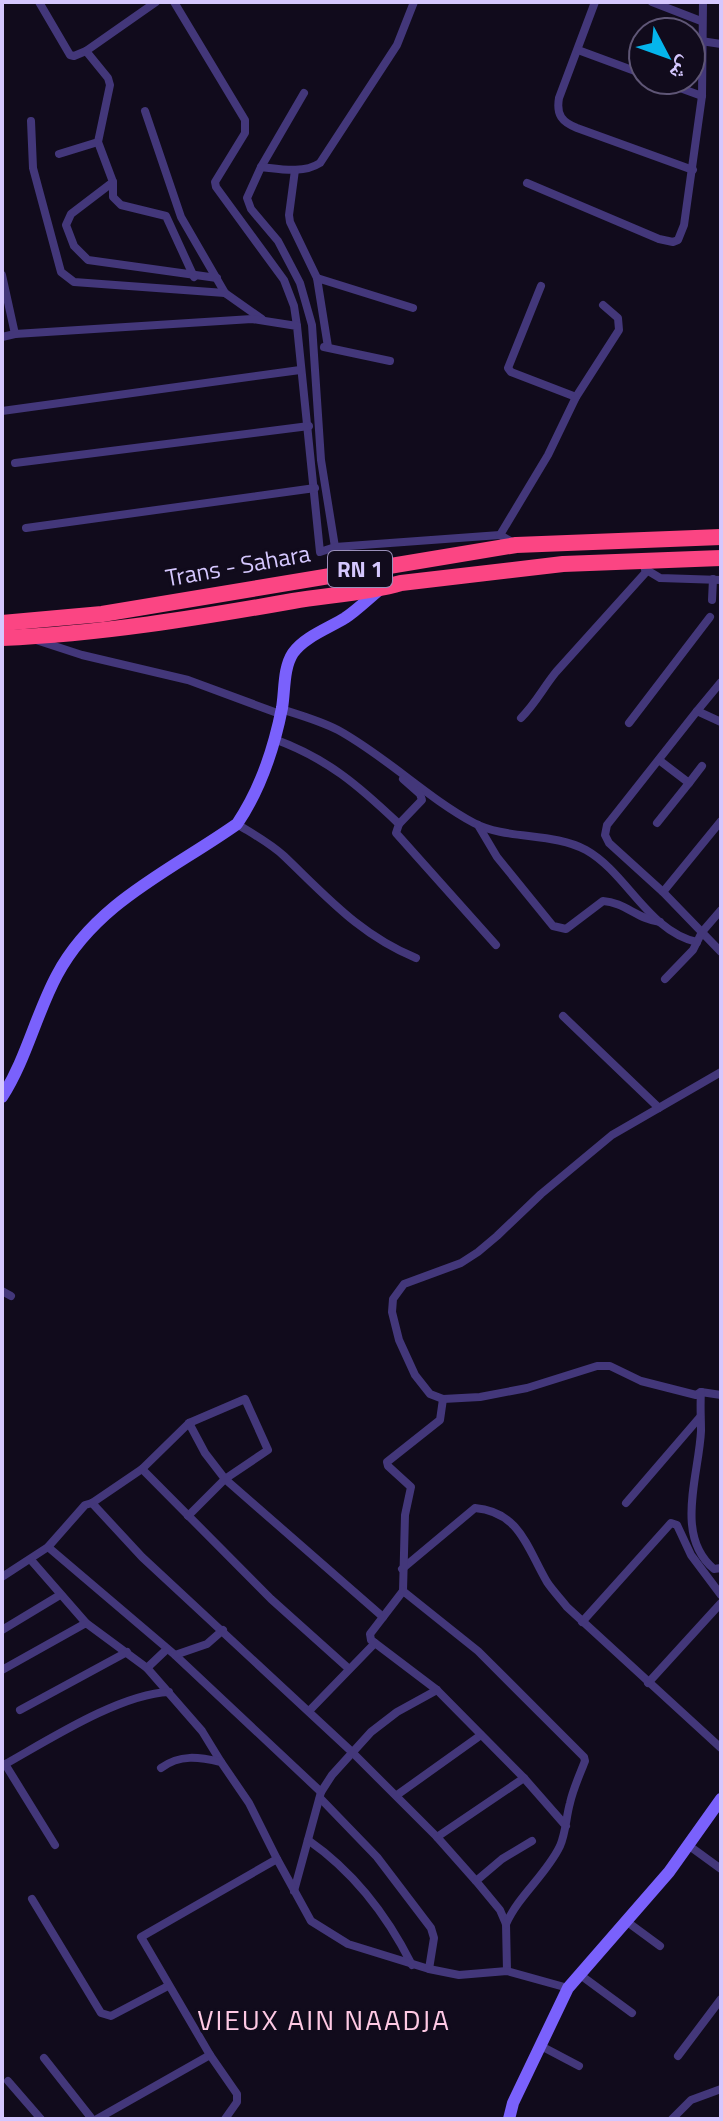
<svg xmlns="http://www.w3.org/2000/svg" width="723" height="2121" font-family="'Titillium Web','Noto Naskh Arabic',sans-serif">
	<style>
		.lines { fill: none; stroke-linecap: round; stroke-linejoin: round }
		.street { stroke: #43377a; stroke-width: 8 }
		.secondary { stroke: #7a61fc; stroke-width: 12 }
		.highway { stroke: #fb4583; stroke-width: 16 }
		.labels { text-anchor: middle; stroke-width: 6; stroke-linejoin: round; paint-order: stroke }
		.shield { fill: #110b1c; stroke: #9a8fba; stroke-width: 2 }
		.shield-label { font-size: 22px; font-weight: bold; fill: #d5c7fe }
		.street-label { font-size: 24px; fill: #d5c7fe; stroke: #110b1c }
		.quarter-label { font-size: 28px; letter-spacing: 2px; fill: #fec9e4; stroke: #110b1c }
	</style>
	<rect width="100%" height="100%" fill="#110b1c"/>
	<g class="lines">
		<g class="street">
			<path d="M 39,2 L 70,55 L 74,56 L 86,51 L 156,2"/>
			<path d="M 174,2 L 245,120 L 245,133 L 215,182 L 216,187 L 284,280 L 294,306 L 297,326"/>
			<path d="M 595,2 L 559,98 C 556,115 562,122 577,128 L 693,170"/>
			<path d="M 652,2 L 701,21"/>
			<path d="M 701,41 L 721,44"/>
			<path d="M 578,50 L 643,74"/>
			<path d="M 86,51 L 108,78 L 110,85 L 98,142 L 113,182 L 71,214 L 66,225 L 74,246 L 88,260 L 217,278"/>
			<path d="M 658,80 L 702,96"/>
			<path d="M 304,93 L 261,167 L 247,198 L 251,209 L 278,241 L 300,283 L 312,325 L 321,460 L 335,547"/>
			<path d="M 145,111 L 181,217 L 225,293"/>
			<path d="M 31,121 L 33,168 L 61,272 L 74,282 L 225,293 L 262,319"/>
			<path d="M 59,154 L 98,142"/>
			<path d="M 261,167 C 280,169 303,174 320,163 L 397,45 L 414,2"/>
			<path d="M 295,170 L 289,215 L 290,222 L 317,278"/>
			<path d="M 113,182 L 113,197 L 121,205 L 166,216 L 194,277"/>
			<path d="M 527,183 L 659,239 L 673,242 L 678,240 L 684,225 L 702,96 L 703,2"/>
			<path d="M 2,275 L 15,334"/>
			<path d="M 541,286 L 508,368 L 511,372 L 576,397"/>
			<path d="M 2,337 L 15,334 L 252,319 L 297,326 L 320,552 L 335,547 L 500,535 L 512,542"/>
			<path d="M 324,347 L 390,361"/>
			<path d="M 328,347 L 317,278 L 413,308"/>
			<path d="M 2,411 L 300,370"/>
			<path d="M 15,463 L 309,426"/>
			<path d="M 26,528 L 315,488"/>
			<path d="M 500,535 L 548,455 L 576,397 L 619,330 L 618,318 L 603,305"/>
			<path d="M 645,569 L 660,578 L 721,580"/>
			<path d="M 712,600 L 713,579"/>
			<path d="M 36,640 L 82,655 L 188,680 L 280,714"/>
			<path d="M 721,682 L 697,711 L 721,722"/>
			<path d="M 281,709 C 300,715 321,721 338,730 C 387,757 426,797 474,823 C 506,840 553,832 586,850 C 627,873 648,931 697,942"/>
			<path d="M 697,711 L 607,825 L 605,835 L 609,843 L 663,892 L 721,952"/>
			<path d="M 521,718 C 536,703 543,688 556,672 L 647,571"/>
			<path d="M 629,723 L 710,617"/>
			<path d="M 274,739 C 327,758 359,786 399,824 L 396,833 L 496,945"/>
			<path d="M 659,760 L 689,783 L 702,766"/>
			<path d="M 657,823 L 689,783"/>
			<path d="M 237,824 C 253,834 270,843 284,856 C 327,897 360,935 416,958"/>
			<path d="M 399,824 L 422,800 L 420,794 L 403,779"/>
			<path d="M 478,825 L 497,857 L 553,926 L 566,929 L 603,901 C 624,902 639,920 660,922"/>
			<path d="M 663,892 L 721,821"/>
			<path d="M 665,979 L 693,950 L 702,932 L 721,910"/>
			<path d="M 563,1016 L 659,1108"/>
			<path d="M 721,1072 L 612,1135 L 541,1194 L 497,1236 L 478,1252 L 461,1263 L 404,1284 L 393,1299 L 392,1312 L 399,1340 L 415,1375 L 430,1394 L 443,1399 L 480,1397 L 527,1388 L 597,1366 L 610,1366 L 641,1381 L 696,1395 L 701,1392 L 721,1395"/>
			<path d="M 2,1291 L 11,1296"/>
			<path d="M 701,1392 C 700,1405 701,1418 701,1431 C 699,1475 674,1536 714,1569 L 721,1568"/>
			<path d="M 142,1469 L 271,1599 L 348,1668"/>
			<path d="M 92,1503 L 142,1557 L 352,1752 L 437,1837 L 476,1881 L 500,1910 L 506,1924 L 507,1971"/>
			<path d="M 626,1503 L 700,1417"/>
			<path d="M 188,1516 L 225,1479 L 268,1450 L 245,1399 L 189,1423 L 205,1453 L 225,1479 L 383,1617"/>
			<path d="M 48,1547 L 175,1655 L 321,1792"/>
			<path d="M 31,1560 L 86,1623"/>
			<path d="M 402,1569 L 475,1508 C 520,1512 527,1548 547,1582 C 553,1591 561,1599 567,1607 L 721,1748"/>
			<path d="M 2,1577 L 48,1547 L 85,1505 L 92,1503 L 142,1469 L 189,1423"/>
			<path d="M 403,1591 L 405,1515 L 411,1487 L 388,1466 L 387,1462 L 440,1420 L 443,1399"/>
			<path d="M 582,1622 L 671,1523 L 677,1525 L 691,1555 L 721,1595"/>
			<path d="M 2,1630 L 60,1595"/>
			<path d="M 175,1655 L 207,1644 L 223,1630"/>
			<path d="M 147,1668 L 167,1649"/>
			<path d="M 2,1670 L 86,1623 L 147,1668 L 202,1731 L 221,1762"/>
			<path d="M 648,1683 L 721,1603"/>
			<path d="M 20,1710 L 127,1652"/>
			<path d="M 310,1710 L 375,1643"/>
			<path d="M 5,1764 L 55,1845"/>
			<path d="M 2,1766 C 47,1741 119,1694 169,1692"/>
			<path d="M 161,1768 C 180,1754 199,1757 221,1762 L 249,1803 L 277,1859"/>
			<path d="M 397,1795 L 481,1735"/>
			<path d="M 320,1798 L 377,1857 L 431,1928 L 434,1938 L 429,1969"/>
			<path d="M 437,1837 L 524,1778"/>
			<path d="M 308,1840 C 354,1872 387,1915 412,1965"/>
			<path d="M 688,1845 L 721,1869"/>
			<path d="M 476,1881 L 502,1859 L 532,1841"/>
			<path d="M 294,1891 L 321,1792 L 332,1775 L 371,1732 L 397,1712 L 437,1690"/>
			<path d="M 32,1899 L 101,2013 L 111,2016 L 168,1986"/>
			<path d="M 626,1921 L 660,1946"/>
			<path d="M 506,1924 C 519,1895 546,1875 560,1846 C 566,1832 566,1817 570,1803 C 573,1789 580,1774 585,1761 L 584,1757 L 478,1651 L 403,1591 L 370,1634 L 371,1640 L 437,1690 L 524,1778 L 566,1826"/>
			<path d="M 579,1974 L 632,2013"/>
			<path d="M 541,2046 L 579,2066"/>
			<path d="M 678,2056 L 721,1999"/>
			<path d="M 44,2058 L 92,2119"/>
			<path d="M 8,2081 L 41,2119"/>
			<path d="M 97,2119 L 210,2055"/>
			<path d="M 225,2119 L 237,2102 L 237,2094 L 210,2055 L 141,1937 L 277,1859 L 311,1921 L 348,1944 L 429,1969 L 459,1975 L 507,1971 L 568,1988"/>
			<path d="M 672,2119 L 691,2100 L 721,2089"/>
		</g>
		<g class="secondary">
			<path d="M 2,1097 C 26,1060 36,1014 57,975 C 96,902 172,870 237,824 C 260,790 274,748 282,708 C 285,691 283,668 293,653 C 304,637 329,628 345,618 C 357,610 368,599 379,590"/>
			<path d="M 509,2119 L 513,2103 L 568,1988 L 669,1872 L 721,1799"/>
		</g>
		<g class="highway">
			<path d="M 2,623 L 102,614 L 516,545 L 721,537"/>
			<path d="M 2,638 C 100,634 197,618 293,601 C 329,595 367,593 401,583 L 563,564 L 721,558"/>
		</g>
	</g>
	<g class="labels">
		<rect class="shield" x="328" y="551" width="64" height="36" rx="6"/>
		<g class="shield-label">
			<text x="360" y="577">RN 1</text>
		</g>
		<g class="street-label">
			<text transform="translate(238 566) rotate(-10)" y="8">Trans - Sahara</text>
		</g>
		<g class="quarter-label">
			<text x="324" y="2030">VIEUX AIN NAADJA</text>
		</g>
	</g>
	<rect width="723" height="2121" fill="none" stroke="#d5c7fe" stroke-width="8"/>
	<g transform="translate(667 56) rotate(131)"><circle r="38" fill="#110b1c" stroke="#5f5676" stroke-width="2"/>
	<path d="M0-6L14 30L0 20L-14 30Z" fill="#05b5ec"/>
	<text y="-12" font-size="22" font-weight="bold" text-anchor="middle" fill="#d5c7fe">ش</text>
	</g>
</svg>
